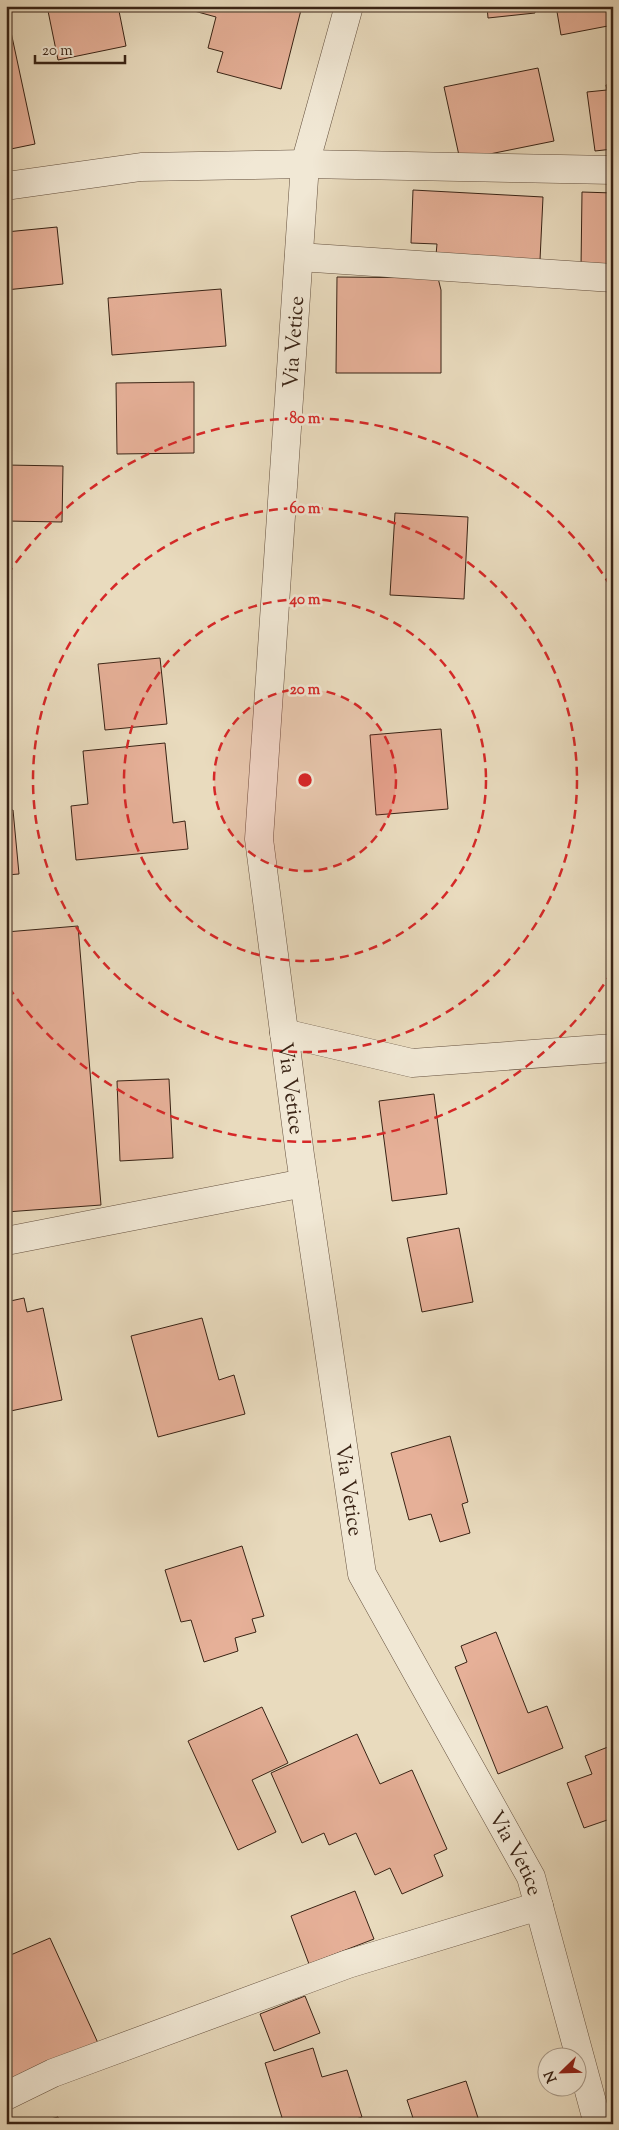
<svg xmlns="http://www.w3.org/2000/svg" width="619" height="2130" font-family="'Sorts Mill Goudy',serif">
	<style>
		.building { fill: #e6b098; stroke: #392315 }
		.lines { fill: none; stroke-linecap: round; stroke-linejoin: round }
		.minor-casing { stroke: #65513f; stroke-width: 29 }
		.minor { stroke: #f1e8d5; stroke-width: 28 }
		.ring { fill: none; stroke: #d62828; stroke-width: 2.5; stroke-dasharray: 9 6 }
		.labels { text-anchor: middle; stroke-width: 5; stroke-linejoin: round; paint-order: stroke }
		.street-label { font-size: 21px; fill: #392315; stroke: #f1e8d5 }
		.centre { fill: #d62828; stroke: #f1e8d5; stroke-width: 2.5 }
		.ring-label { font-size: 15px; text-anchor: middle; font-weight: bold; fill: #d62828; stroke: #f1e8d5; stroke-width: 5; stroke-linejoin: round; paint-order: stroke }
	</style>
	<rect width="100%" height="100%" fill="#e9dbbe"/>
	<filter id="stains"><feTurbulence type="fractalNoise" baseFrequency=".004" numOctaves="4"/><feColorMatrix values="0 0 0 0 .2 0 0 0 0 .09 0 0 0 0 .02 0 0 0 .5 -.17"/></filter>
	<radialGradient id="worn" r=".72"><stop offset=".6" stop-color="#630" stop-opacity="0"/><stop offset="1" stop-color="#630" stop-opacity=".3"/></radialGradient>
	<g class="building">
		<path d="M 47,6 L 118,6 L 126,46 L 58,60 Z"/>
		<path d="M 176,6 L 302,6 L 281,89 L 217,72 L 223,52 L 208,48 L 216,17 Z"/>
		<path d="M 487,6 L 535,6 L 535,13 L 488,18 Z"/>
		<path d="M 556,6 L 613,6 L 613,25 L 561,35 Z"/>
		<path d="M 8,18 L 35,144 L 6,150 L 6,19 Z"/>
		<path d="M 538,68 L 554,141 L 460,160 L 444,87 Z"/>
		<path d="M 613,84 L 613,149 L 595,151 L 587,92 L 607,90 L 606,85 Z"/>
		<path d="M 413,190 L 543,197 L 540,260 L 436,255 L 437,244 L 411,243 Z"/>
		<path d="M 582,192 L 613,193 L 613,269 L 581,268 Z"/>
		<path d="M 57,227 L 63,284 L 6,290 L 6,232 Z"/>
		<path d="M 337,277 L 438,278 L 441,290 L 441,373 L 336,373 Z"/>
		<path d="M 221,289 L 226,346 L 112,355 L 108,298 Z"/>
		<path d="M 194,382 L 194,453 L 117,454 L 116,383 Z"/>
		<path d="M 6,465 L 63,466 L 62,522 L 6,521 Z"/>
		<path d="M 395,513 L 468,517 L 464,599 L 390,595 Z"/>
		<path d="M 160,658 L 167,724 L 105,730 L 98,664 Z"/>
		<path d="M 441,729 L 448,809 L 376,815 L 370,735 Z"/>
		<path d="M 165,743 L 173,823 L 185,821 L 188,849 L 76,860 L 71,806 L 88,804 L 83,751 Z"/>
		<path d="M 6,810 L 13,810 L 19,874 L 6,875 Z"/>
		<path d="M 78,926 L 101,1205 L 6,1212 L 6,932 Z"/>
		<path d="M 169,1079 L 173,1158 L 120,1161 L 117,1081 Z"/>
		<path d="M 434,1094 L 447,1194 L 392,1201 L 379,1101 Z"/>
		<path d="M 459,1228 L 473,1302 L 422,1312 L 407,1238 Z"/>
		<path d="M 24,1298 L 27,1312 L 43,1308 L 62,1400 L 6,1412 L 6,1302 Z"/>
		<path d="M 202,1318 L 219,1380 L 234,1375 L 245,1414 L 158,1437 L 131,1336 Z"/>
		<path d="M 450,1436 L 468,1502 L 462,1504 L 470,1533 L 440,1542 L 431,1514 L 409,1520 L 391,1453 Z"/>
		<path d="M 242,1546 L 264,1616 L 252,1619 L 256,1632 L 235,1638 L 238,1651 L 204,1662 L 191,1620 L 181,1622 L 165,1570 Z"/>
		<path d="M 496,1632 L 528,1713 L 547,1706 L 563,1748 L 498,1774 L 455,1667 L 467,1662 L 461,1646 Z"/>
		<path d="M 262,1707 L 288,1763 L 252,1780 L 276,1832 L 238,1850 L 188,1741 Z"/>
		<path d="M 357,1734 L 380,1784 L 412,1770 L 447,1849 L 434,1855 L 443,1876 L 402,1894 L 390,1868 L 375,1875 L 356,1833 L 329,1845 L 324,1833 L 302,1843 L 271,1773 Z"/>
		<path d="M 613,1745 L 613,1818 L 584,1828 L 567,1783 L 592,1774 L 585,1756 Z"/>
		<path d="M 355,1891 L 374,1939 L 309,1964 L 291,1916 Z"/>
		<path d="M 50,1938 L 98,2043 L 6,2084 L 6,1957 Z"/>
		<path d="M 305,1996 L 320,2033 L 274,2051 L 260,2014 Z"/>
		<path d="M 313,2048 L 322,2077 L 347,2070 L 362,2117 L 341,2124 L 284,2124 L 265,2063 Z"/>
		<path d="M 466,2081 L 480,2124 L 415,2124 L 407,2100 Z"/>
		<path d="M 58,2117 L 60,2124 L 32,2124 Z"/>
	</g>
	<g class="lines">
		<defs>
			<g id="minor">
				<path id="s1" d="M 349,6 L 305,164 L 259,839 L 300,1155 L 362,1574 L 531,1877 L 598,2124"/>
				<path d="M 6,186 L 141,167 L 305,164 L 613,170"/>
				<path d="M 299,257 L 613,278"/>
				<path d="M 284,1033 L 412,1063 L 613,1048"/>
				<path d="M 6,1241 L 304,1183"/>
				<path d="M 6,2096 L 53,2073 L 348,1964 L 539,1906"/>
			</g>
		</defs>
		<use href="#minor" class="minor-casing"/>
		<use href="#minor" class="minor"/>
	</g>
	<circle cx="305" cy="780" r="91" fill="#d62828" fill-opacity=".12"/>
	<g class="ring">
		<circle cx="305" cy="780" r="91"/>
		<circle cx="305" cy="780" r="181"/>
		<circle cx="305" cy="780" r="272"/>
		<path d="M612 972A362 362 0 0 1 7 985M7 575A362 362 0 0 1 612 588"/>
	</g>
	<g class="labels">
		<g class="street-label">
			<text transform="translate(293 342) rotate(-86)" y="7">Via Vetice</text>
			<text dy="7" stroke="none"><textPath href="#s1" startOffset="1092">Via Vetice</textPath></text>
			<text dy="7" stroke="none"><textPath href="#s1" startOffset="1498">Via Vetice</textPath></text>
			<text dy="7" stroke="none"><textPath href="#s1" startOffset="1902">Via Vetice</textPath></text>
		</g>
	</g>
	<circle cx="305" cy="780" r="8" class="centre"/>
	<g class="ring-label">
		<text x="305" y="423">80 m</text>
		<text x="305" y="513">60 m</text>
		<text x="305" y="604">40 m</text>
		<text x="305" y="694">20 m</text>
	</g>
	<rect width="619" height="2130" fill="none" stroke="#e9dbbe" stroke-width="25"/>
	<rect x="8" y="8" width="604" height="2115" fill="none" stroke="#392315" stroke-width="2.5"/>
	<rect x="12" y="12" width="594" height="2105" fill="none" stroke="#392315"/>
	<g transform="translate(562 2072) rotate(247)"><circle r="24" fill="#f1e8d5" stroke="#a79988"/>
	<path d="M0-4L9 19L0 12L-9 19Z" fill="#8f2418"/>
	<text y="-8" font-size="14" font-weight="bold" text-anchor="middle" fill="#392315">N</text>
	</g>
	<path d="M35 55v8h90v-8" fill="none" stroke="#392315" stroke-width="2.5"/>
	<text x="42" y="55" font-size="15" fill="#392315" stroke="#f1e8d5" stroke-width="4" paint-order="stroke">20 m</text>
	<rect width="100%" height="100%" filter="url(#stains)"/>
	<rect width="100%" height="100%" fill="url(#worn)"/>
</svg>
